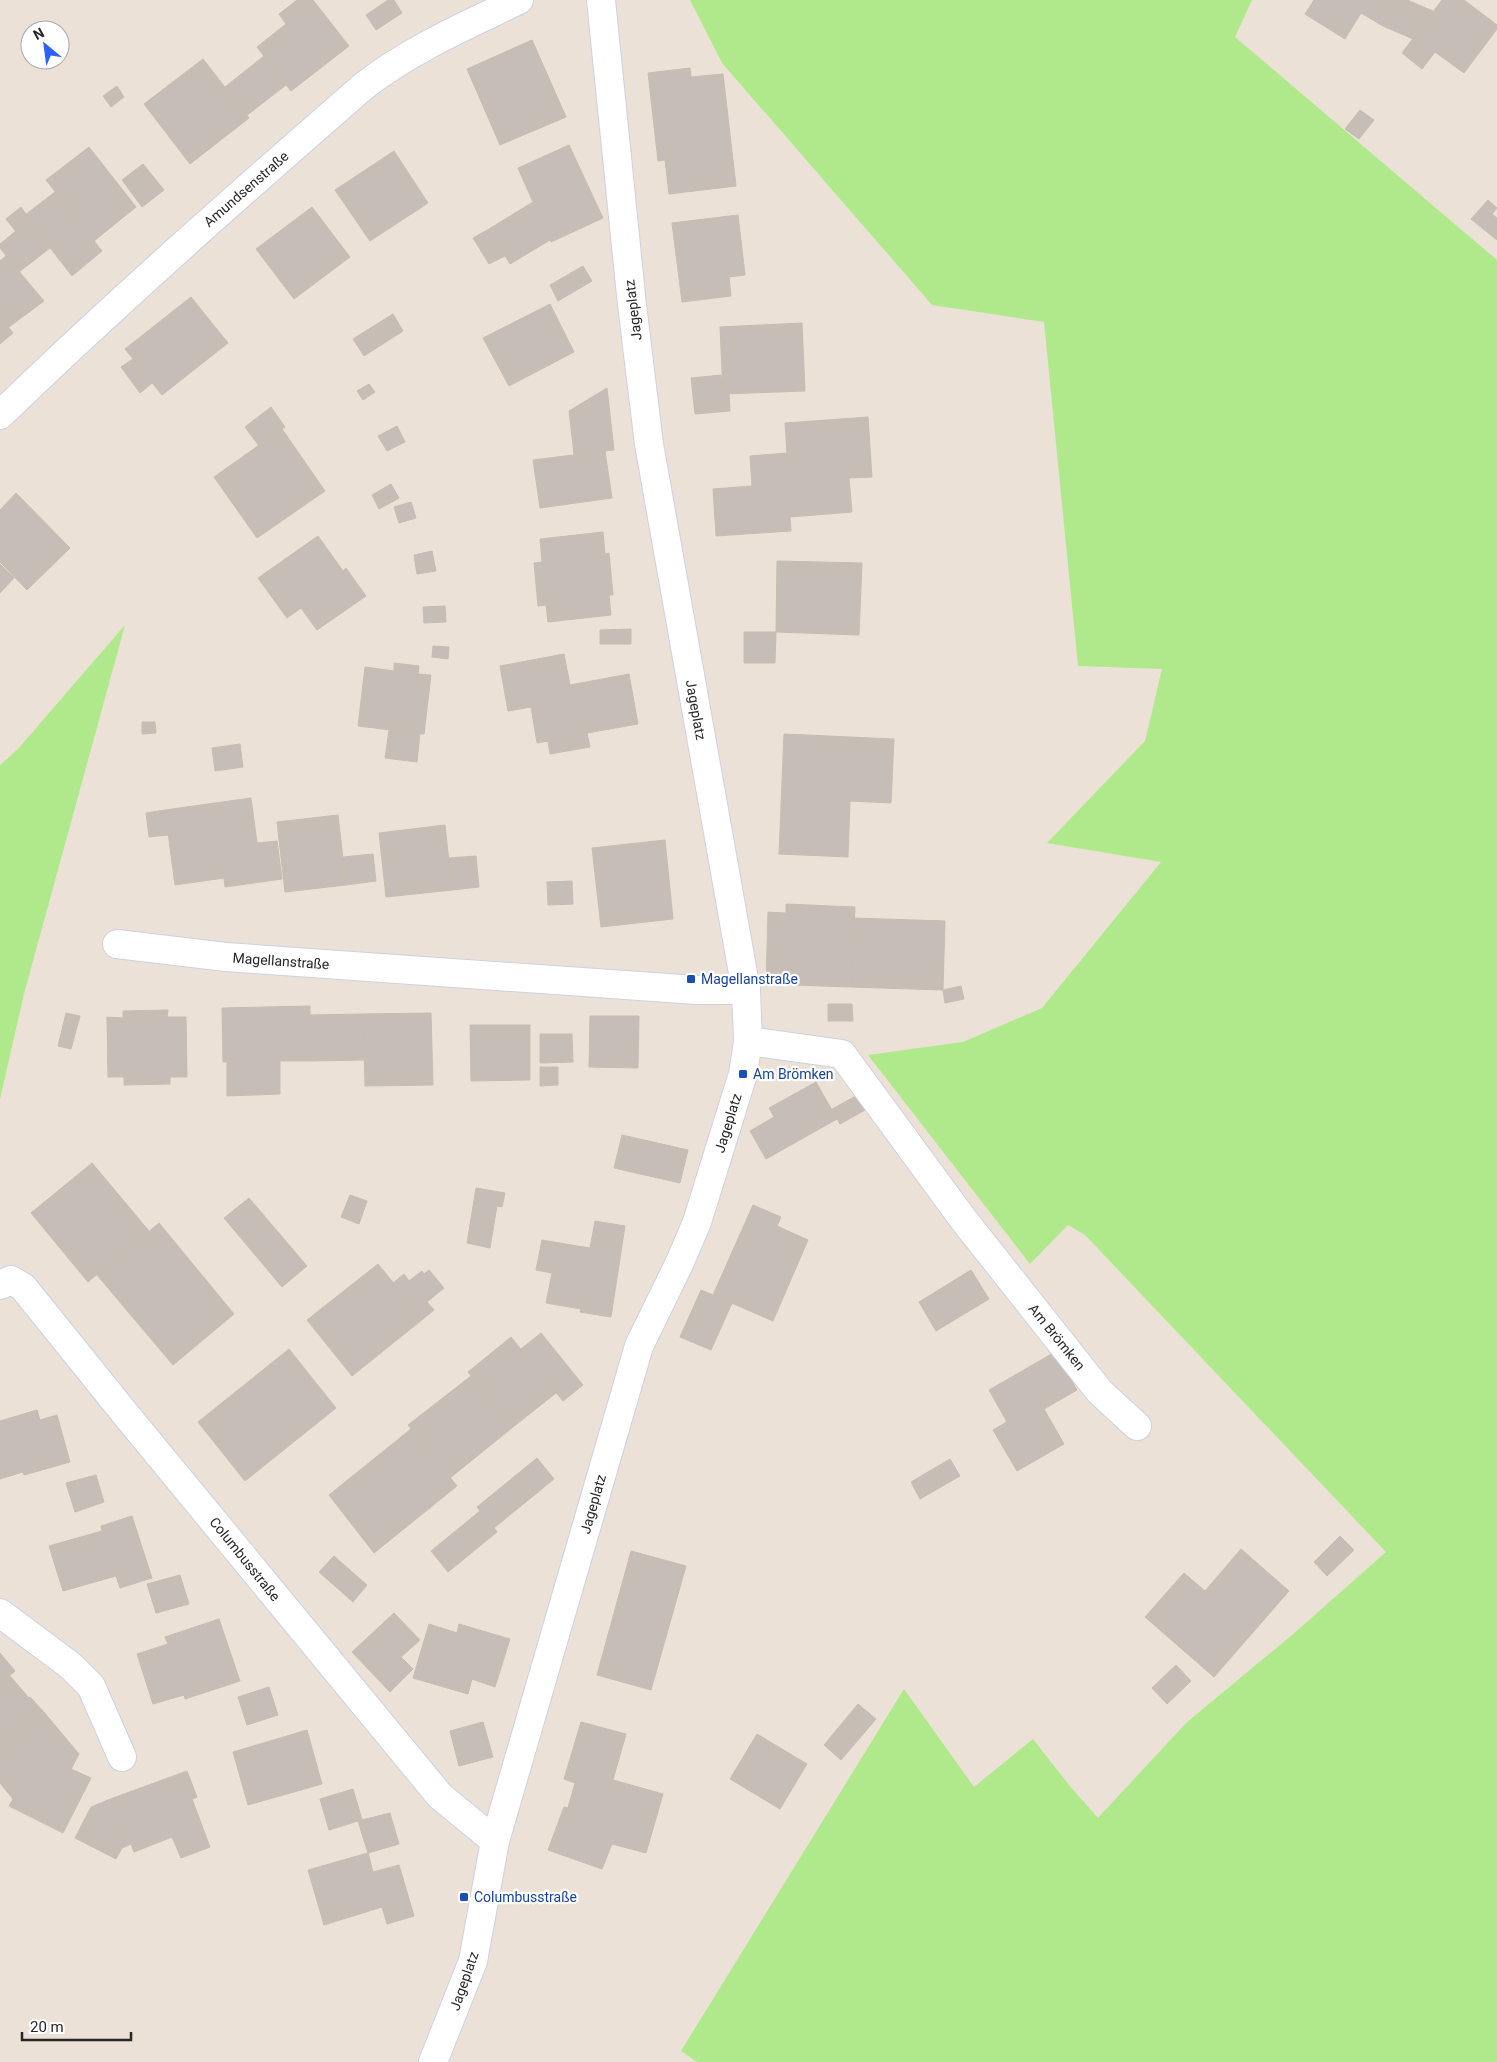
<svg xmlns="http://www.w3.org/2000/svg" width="1497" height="2062" font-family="Roboto,sans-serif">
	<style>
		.green { fill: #b0e98c }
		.building { fill: #c6beb6; stroke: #c6bdb0 }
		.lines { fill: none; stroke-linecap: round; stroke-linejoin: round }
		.minor-casing { stroke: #ccd1e2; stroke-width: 30 }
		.minor { stroke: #fff; stroke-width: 28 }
		.transit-dot { fill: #1a4fb4; stroke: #fff; stroke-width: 2 }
		.labels { text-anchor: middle; stroke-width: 4.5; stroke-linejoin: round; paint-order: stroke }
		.street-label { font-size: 14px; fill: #272727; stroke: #fff }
		.transit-label { font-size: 14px; fill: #164399; stroke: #fff; text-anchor: start }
	</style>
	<rect width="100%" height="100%" fill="#ece1d6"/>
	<g class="green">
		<path d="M 690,0 L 1252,0 L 1235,37 L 1497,260 L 1497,2062 L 697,2062 L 681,2051 L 904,1689 L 974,1787 L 1033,1739 L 1069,1785 L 1098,1818 L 1186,1723 L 1292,1635 L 1386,1552 L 1085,1235 L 1068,1225 L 1030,1264 L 868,1055 L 963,1042 L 1042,1008 L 1161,862 L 1047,843 L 1145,741 L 1162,669 L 1078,666 L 1044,322 L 932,305 L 722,63 Z"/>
		<path d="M 125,625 L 24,994 L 0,1099 L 0,765 L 18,749 Z"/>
	</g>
	<g class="building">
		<path d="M 297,0 L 313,0 L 349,46 L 291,91 L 257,47 L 286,24 L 279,14 Z"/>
		<path d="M 388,0 L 394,0 L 402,13 L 376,30 L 366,15 Z"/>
		<path d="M 1314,0 L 1399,0 L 1383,26 L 1361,13 L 1345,39 L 1305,14 Z"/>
		<path d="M 1399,0 L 1407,0 L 1433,11 L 1413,39 L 1383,26 Z"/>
		<path d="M 1442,0 L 1464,0 L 1497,25 L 1497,29 L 1464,73 L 1435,52 L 1422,69 L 1402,53 Z"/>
		<path d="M 532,40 L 566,117 L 500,145 L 467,69 Z"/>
		<path d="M 264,56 L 286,85 L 246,116 L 225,87 Z"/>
		<path d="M 203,59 L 249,118 L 190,164 L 144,104 Z"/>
		<path d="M 690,68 L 691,77 L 723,74 L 736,186 L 669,194 L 665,160 L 658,161 L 648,73 Z"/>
		<path d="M 117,86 L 124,97 L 111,107 L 103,96 Z"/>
		<path d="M 1360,110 L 1374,120 L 1359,139 L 1345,129 Z"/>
		<path d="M 569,145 L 603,218 L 551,242 L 550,240 L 510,264 L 489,229 L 533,202 L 518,168 Z"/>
		<path d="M 89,147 L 136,207 L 94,241 L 46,180 Z"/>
		<path d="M 394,151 L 428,203 L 370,241 L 335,190 Z"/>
		<path d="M 143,164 L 164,190 L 142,207 L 122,180 Z"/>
		<path d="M 55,192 L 102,251 L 72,276 L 25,215 Z"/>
		<path d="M 1488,200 L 1497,208 L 1492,214 L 1497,218 L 1497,240 L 1471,219 Z"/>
		<path d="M 21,207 L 50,248 L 37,258 L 6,219 Z"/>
		<path d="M 312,207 L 350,257 L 294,299 L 256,249 Z"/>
		<path d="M 738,215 L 745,275 L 729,277 L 731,296 L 682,302 L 672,223 Z"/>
		<path d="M 489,229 L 505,256 L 489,264 L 473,238 Z"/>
		<path d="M 16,231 L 37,258 L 19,272 L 0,248 L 0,244 Z"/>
		<path d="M 6,256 L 44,301 L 9,327 L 0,316 L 0,261 Z"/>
		<path d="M 583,266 L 592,281 L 558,301 L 550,285 Z"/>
		<path d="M 191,297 L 228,343 L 162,395 L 125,349 Z"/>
		<path d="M 550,304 L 574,352 L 509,386 L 483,338 Z"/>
		<path d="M 393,314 L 403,331 L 364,356 L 353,339 Z"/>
		<path d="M 0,316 L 13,333 L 0,344 Z"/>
		<path d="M 802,323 L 805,391 L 723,394 L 720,327 Z"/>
		<path d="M 133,359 L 152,383 L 140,393 L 121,367 Z"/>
		<path d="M 721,375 L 723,394 L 729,394 L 730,411 L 695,414 L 691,378 Z"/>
		<path d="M 369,384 L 375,392 L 363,400 L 357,391 Z"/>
		<path d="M 607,388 L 614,450 L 574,454 L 569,411 Z"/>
		<path d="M 271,407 L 285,427 L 259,446 L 245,427 Z"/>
		<path d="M 868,417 L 872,477 L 849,478 L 852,512 L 790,517 L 791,531 L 716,536 L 713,489 L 752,486 L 750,456 L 787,453 L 785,423 Z"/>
		<path d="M 397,426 L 405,442 L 387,451 L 378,436 Z"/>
		<path d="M 282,429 L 325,491 L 257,538 L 214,477 Z"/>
		<path d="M 605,451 L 612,498 L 540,508 L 533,460 Z"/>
		<path d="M 391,484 L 399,498 L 379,509 L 372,495 Z"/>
		<path d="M 16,493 L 70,548 L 27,590 L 0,562 L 0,510 Z"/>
		<path d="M 411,502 L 416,518 L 399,523 L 394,507 Z"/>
		<path d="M 603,532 L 605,554 L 609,553 L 613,595 L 609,595 L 611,615 L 548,622 L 546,605 L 538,606 L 534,563 L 542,562 L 540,539 Z"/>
		<path d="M 318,536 L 343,571 L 346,568 L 366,596 L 317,630 L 301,608 L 287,618 L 258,578 Z"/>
		<path d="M 432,551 L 436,571 L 417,574 L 414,555 Z"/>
		<path d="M 777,561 L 862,563 L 859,635 L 776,632 Z"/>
		<path d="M 0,564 L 14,578 L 0,593 Z"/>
		<path d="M 445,606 L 446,622 L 424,623 L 423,607 Z"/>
		<path d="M 631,629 L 631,644 L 600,644 L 600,630 Z"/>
		<path d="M 744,632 L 776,632 L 775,663 L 744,663 Z"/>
		<path d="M 433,646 L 449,647 L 448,659 L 432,657 Z"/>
		<path d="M 564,654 L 570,685 L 629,674 L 638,724 L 587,733 L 590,747 L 550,754 L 548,741 L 537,743 L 531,707 L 508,711 L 500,666 Z"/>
		<path d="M 394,663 L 419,666 L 418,674 L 431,675 L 424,734 L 358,726 L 365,667 L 394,671 Z"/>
		<path d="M 142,722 L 155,722 L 156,733 L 142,734 Z"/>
		<path d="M 389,730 L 420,733 L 417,762 L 385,758 Z"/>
		<path d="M 784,734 L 894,739 L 891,803 L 850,801 L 848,857 L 779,854 Z"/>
		<path d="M 240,744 L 243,767 L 215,771 L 212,748 Z"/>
		<path d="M 251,798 L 257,843 L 277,841 L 282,879 L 225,887 L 224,878 L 175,885 L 165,810 Z"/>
		<path d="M 165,810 L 168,835 L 149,837 L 146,813 Z"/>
		<path d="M 338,815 L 346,885 L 285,892 L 277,822 Z"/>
		<path d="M 445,825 L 452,890 L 386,897 L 379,833 Z"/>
		<path d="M 665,840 L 673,919 L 601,927 L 592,848 Z"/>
		<path d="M 373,854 L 376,881 L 346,885 L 343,857 Z"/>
		<path d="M 476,856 L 479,887 L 452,890 L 448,858 Z"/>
		<path d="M 572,881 L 573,904 L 548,905 L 547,882 Z"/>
		<path d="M 786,904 L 855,907 L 851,987 L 766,984 L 768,912 L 786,913 Z"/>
		<path d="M 854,918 L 945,921 L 943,990 L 851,987 Z"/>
		<path d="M 961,986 L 964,999 L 945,1003 L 943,990 Z"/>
		<path d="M 828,1004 L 852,1004 L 853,1021 L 828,1021 Z"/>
		<path d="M 310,1006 L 310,1061 L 280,1061 L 280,1094 L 227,1096 L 227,1062 L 223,1062 L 222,1008 Z"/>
		<path d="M 168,1010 L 167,1017 L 186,1017 L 187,1077 L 170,1077 L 170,1084 L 124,1085 L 124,1077 L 108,1077 L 107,1017 L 123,1018 L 123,1011 Z"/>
		<path d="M 66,1013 L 80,1016 L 71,1049 L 58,1046 Z"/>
		<path d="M 431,1013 L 433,1085 L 365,1086 L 363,1014 Z"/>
		<path d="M 363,1014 L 364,1060 L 310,1061 L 310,1015 Z"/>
		<path d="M 590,1016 L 639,1016 L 638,1068 L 589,1067 Z"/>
		<path d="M 470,1025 L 530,1025 L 530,1080 L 471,1081 Z"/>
		<path d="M 540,1034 L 572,1034 L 573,1062 L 540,1063 Z"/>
		<path d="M 540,1067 L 558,1067 L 558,1085 L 540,1086 Z"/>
		<path d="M 816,1082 L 837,1119 L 766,1159 L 750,1131 L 774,1117 L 769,1108 Z"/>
		<path d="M 856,1096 L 865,1110 L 840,1124 L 832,1109 Z"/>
		<path d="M 622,1135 L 688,1150 L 680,1183 L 614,1168 Z"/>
		<path d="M 92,1163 L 149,1231 L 88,1282 L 31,1213 Z"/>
		<path d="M 476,1188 L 505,1193 L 502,1207 L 497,1206 L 490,1248 L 467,1243 Z"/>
		<path d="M 350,1195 L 367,1201 L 359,1224 L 341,1217 Z"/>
		<path d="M 249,1198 L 307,1266 L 282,1287 L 224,1218 Z"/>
		<path d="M 753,1205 L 781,1217 L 777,1226 L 808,1240 L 773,1321 L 713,1295 Z"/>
		<path d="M 595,1221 L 625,1226 L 611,1317 L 580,1312 L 581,1309 L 546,1303 L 552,1273 L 536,1270 L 542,1240 L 590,1248 Z"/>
		<path d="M 159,1223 L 234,1314 L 173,1365 L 97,1275 Z"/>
		<path d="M 378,1264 L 423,1319 L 352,1376 L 307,1320 Z"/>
		<path d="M 429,1270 L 444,1288 L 427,1302 L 434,1310 L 423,1319 L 393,1283 L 404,1274 L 409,1281 L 422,1271 L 424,1274 Z"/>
		<path d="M 971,1270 L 989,1299 L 936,1331 L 919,1302 Z"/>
		<path d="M 701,1290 L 732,1303 L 711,1350 L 680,1337 Z"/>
		<path d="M 541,1333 L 583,1385 L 563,1401 L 521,1349 Z"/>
		<path d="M 511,1337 L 556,1393 L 513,1427 L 468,1372 Z"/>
		<path d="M 289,1349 L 336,1408 L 245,1481 L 198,1422 Z"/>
		<path d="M 1055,1352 L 1077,1390 L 1044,1409 L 1064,1444 L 1017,1471 L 993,1430 L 1007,1422 L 989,1390 Z"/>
		<path d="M 471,1376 L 513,1427 L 450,1478 L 408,1425 Z"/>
		<path d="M 37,1410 L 40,1420 L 57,1415 L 70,1462 L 24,1475 L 23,1472 L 0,1479 L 0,1421 Z"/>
		<path d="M 411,1429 L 457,1486 L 374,1553 L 329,1495 Z"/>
		<path d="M 537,1458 L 554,1479 L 494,1528 L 497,1532 L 448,1572 L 431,1551 L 480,1511 L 477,1507 Z"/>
		<path d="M 950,1459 L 960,1476 L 920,1499 L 911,1482 Z"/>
		<path d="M 96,1475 L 104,1502 L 75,1512 L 66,1483 Z"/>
		<path d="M 132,1516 L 152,1578 L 120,1588 L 116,1576 L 63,1591 L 49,1546 L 102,1531 L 101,1526 Z"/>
		<path d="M 1340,1536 L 1354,1550 L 1327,1576 L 1314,1562 Z"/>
		<path d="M 1241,1549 L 1289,1591 L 1214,1677 L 1145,1617 L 1184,1573 L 1205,1591 Z"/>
		<path d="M 631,1551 L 686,1566 L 651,1690 L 597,1675 Z"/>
		<path d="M 334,1556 L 367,1585 L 353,1602 L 319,1572 Z"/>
		<path d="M 180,1575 L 189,1604 L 156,1613 L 147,1584 Z"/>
		<path d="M 394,1613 L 420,1640 L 401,1657 L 413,1669 L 390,1692 L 352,1652 Z"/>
		<path d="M 219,1619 L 240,1681 L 185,1699 L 184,1695 L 153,1704 L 137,1654 L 168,1644 L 165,1637 Z"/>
		<path d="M 429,1624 L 457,1633 L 459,1624 L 510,1639 L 495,1687 L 472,1679 L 468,1694 L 413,1678 Z"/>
		<path d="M 0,1653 L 15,1671 L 0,1684 Z"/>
		<path d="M 1176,1665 L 1191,1681 L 1167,1704 L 1152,1688 Z"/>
		<path d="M 10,1676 L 29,1698 L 30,1697 L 43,1711 L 0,1747 L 0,1684 Z"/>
		<path d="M 269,1687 L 278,1715 L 247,1725 L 238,1697 Z"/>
		<path d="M 858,1704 L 876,1719 L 841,1760 L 824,1745 Z"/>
		<path d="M 43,1711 L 79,1754 L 71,1769 L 91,1778 L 63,1833 L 9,1806 L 13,1799 L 0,1783 L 0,1747 Z"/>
		<path d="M 483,1722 L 493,1757 L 459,1766 L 450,1731 Z"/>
		<path d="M 581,1722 L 626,1734 L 613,1780 L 663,1794 L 646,1853 L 612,1844 L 602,1869 L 548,1850 L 564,1807 L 568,1808 L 575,1783 L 564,1779 Z"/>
		<path d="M 307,1730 L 322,1784 L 248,1805 L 233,1752 Z"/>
		<path d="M 757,1734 L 807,1764 L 780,1809 L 730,1779 Z"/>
		<path d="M 187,1771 L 197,1797 L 192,1799 L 210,1847 L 181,1858 L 172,1837 L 134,1852 L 113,1798 Z"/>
		<path d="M 353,1789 L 362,1820 L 390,1813 L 399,1844 L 368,1853 L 358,1821 L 329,1830 L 320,1799 Z"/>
		<path d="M 113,1798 L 131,1844 L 122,1848 L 116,1859 L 75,1838 L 91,1807 Z"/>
		<path d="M 368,1853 L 373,1872 L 399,1865 L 414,1916 L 387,1924 L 382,1907 L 324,1925 L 308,1870 Z"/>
	</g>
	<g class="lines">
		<defs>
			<g id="minor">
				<path d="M 0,415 C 118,301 241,193 365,85 C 412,49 465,26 519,0"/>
				<path d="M 117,944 L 226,957 L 696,990 L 746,990"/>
				<path d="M 748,1041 L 842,1054 L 963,1219 L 1100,1392 L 1137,1426"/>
				<path d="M 0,1285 L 11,1280 L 23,1287 L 127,1416 L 440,1796 L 495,1841"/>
				<path d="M 0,1613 L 71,1666 L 91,1686 L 122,1757"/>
				<path d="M 433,2062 L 473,1961 L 495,1841 L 639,1346 L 680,1262 L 697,1222 L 743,1074 L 748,1041 L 746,990 L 649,444 L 632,305 L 601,0"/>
			</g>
		</defs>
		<use href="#minor" class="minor-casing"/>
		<use href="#minor" class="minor"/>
	</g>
	<g class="transit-dot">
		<rect x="686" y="974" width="10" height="10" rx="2.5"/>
		<rect x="738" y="1069" width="10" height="10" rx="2.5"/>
		<rect x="459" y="1892" width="10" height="10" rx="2.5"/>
	</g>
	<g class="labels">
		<g class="street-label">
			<text transform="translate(246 189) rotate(-41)" y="5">Amundsenstraße</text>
			<text transform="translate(633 310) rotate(-97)" y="5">Jageplatz</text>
			<text transform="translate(696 710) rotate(80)" y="5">Jageplatz</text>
			<text transform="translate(281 961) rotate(4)" y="5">Magellanstraße</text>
			<text transform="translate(728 1123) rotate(-73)" y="5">Jageplatz</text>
			<text transform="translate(1057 1337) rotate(51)" y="5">Am Brömken</text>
			<text transform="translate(593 1504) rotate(-74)" y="5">Jageplatz</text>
			<text transform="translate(245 1559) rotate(51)" y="5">Columbusstraße</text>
			<text transform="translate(464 1981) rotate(-71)" y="5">Jageplatz</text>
		</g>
		<g class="transit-label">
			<text x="701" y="984">Magellanstraße</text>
			<text x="753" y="1079">Am Brömken</text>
			<text x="474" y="1902">Columbusstraße</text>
		</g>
	</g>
	<g transform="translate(45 45) rotate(331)"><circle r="24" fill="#ffffff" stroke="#a9a9a9"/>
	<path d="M0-4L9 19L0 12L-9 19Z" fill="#3061ff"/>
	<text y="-8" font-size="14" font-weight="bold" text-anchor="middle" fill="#272727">N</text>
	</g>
	<path d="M22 2032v8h109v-8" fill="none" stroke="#272727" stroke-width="2.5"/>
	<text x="30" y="2032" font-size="15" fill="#272727" stroke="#ffffff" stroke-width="4" paint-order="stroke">20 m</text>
</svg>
